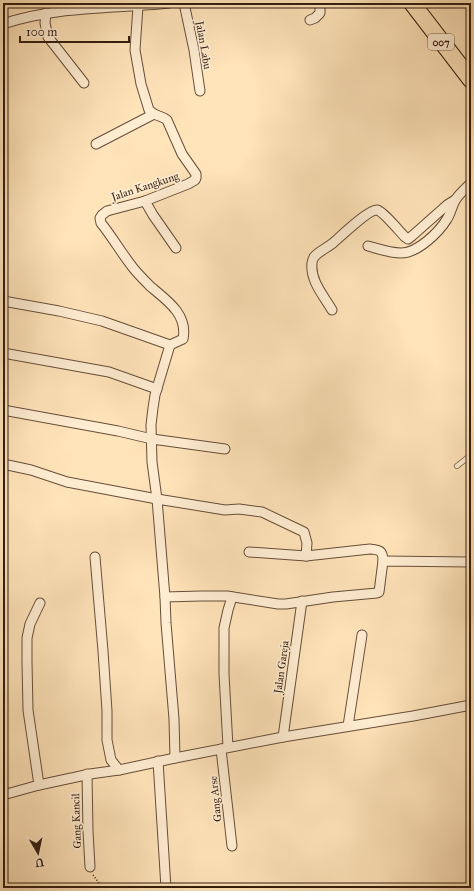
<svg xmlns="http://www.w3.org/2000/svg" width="474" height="891" font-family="'IM FELL Great Primer',serif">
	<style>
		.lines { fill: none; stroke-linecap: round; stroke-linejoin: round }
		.lane-casing { stroke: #664e39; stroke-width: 6 }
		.street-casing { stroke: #664e39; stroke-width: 11 }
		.highway-casing { stroke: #331d0e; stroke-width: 18 }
		.path { stroke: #331d0e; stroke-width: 1.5; stroke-dasharray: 1 2; stroke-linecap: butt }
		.lane { stroke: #ffedd2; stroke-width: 4.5 }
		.street { stroke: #ffedd2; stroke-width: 9 }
		.highway { stroke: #ffe3b9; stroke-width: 16 }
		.labels { text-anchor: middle; stroke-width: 3.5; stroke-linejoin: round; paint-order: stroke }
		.shield { fill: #ffedd2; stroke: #705b49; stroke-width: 1 }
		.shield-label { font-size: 10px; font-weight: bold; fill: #331d0e }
		.street-label { font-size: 11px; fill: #331d0e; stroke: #ffedd2 }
	</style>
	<rect width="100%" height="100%" fill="#ffe3b9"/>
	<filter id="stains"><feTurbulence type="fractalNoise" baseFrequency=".005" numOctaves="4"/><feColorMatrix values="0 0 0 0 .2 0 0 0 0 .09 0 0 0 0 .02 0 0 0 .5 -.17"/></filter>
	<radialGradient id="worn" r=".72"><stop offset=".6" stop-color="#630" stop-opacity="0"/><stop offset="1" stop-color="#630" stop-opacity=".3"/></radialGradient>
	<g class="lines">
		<defs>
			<path id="lane" d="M 457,466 L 471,455"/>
			<g id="street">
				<path d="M 184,3 L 194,50 L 200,91"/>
				<path d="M 138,6 L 135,50 L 141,84 L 149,110 L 154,114 L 164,118 L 167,120 L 182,154 L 196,174 L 196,178 L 195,180 L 188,184 L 145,201 L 107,211 L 102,215 L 100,218 L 101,223 C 113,238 122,254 134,269 C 139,275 145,281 151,287 C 168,301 188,315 183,339 L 170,345"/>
				<path d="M 46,13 L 45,23 L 48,37 L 84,83"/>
				<path d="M 310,20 L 315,18 L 320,13 L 320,3"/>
				<path d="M 3,24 C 56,6 113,9 169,3"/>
				<path d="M 96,144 L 154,114"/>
				<path d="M 145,201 L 153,215 L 176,248"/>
				<path d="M 368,246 C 379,249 390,253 401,253 C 418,253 439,232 447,219 C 451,213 452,205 456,199 C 460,193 466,188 471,183"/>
				<path d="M 3,301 L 59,311 L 102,321 L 170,345"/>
				<path d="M 332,310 C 324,296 310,281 312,263 C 312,261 313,259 314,257 C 319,251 327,248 333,243 C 340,237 369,209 377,210 C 383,211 400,232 405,237 L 408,239 L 412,236 L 447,205 L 455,200"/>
				<path d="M 170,345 L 155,395 L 153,408 L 151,425 L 152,462 L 157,499 L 165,597 L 166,623 L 174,719 L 175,758"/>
				<path d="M 3,353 L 109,372 L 157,389"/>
				<path d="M 3,410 L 118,431 L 152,439 L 225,449"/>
				<path d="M 3,464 L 31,470 L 67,482 L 157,499 L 225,510 L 239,509 L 262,512 L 304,532 L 307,543 L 306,556 L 370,549 C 379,550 383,550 383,561"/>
				<path d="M 249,552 L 306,556"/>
				<path d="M 95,557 L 103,651 L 107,711 L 107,740 L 111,760 L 119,770"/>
				<path d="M 165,597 L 201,596 L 227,596 L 278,604 L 286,604 L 333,597 L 377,593 L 379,592 L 383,561 L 471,562"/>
				<path d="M 348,726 L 362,635"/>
				<path d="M 283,737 L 302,601"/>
				<path d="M 228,747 L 224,674 L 224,628 L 228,610 L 232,597"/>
				<path d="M 221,749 L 232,846"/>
				<path d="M 158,761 L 166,888"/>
				<path d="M 87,774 L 88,831 L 90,867"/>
				<path d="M 39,785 L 28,710 L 27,662 L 27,638 L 30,624 L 40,603"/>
				<path d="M 3,795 L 39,785 L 90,774 L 119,770 L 175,758 L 283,737 L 413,716 L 471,705"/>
			</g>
			<path id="highway" d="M 412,3 L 471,80"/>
		</defs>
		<use href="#lane" class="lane-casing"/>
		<use href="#street" class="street-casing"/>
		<use href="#highway" class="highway-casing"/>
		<path class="path" d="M 93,875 L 99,883 L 112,888"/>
		<use href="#lane" class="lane"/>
		<use href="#street" class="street"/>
		<use href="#highway" class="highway"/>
	</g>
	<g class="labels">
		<rect class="shield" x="428" y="34" width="26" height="16" rx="3"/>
		<g class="shield-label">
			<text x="441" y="46">007</text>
		</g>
		<g class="street-label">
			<text transform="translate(204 45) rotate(80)" y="4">Jalan Labu</text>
			<text transform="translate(145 186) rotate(-18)" y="4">Jalan Kangkung</text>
			<text transform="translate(281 667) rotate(-82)" y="4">Jalan Gareja</text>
			<text transform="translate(215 799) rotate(-96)" y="4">Gang Arse</text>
			<text transform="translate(76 821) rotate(-92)" y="4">Gang Kancil</text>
		</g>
	</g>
	<rect width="474" height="891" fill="none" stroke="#ffe3b9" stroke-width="16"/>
	<rect x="4" y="4" width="466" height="883" fill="none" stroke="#331d0e" stroke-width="2"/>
	<rect x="8" y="8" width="458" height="875" fill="none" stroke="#331d0e"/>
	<g transform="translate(38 853) rotate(171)" stroke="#ffedd2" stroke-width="3" paint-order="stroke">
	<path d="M0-3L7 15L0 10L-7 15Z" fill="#331d0e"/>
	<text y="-6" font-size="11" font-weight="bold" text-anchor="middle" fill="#331d0e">U</text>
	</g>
	<path d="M20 36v6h109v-6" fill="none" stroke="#331d0e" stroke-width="2"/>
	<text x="26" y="36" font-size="12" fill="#331d0e" stroke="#ffedd2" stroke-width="3" paint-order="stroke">100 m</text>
	<rect width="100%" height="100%" filter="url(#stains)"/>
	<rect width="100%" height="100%" fill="url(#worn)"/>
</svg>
